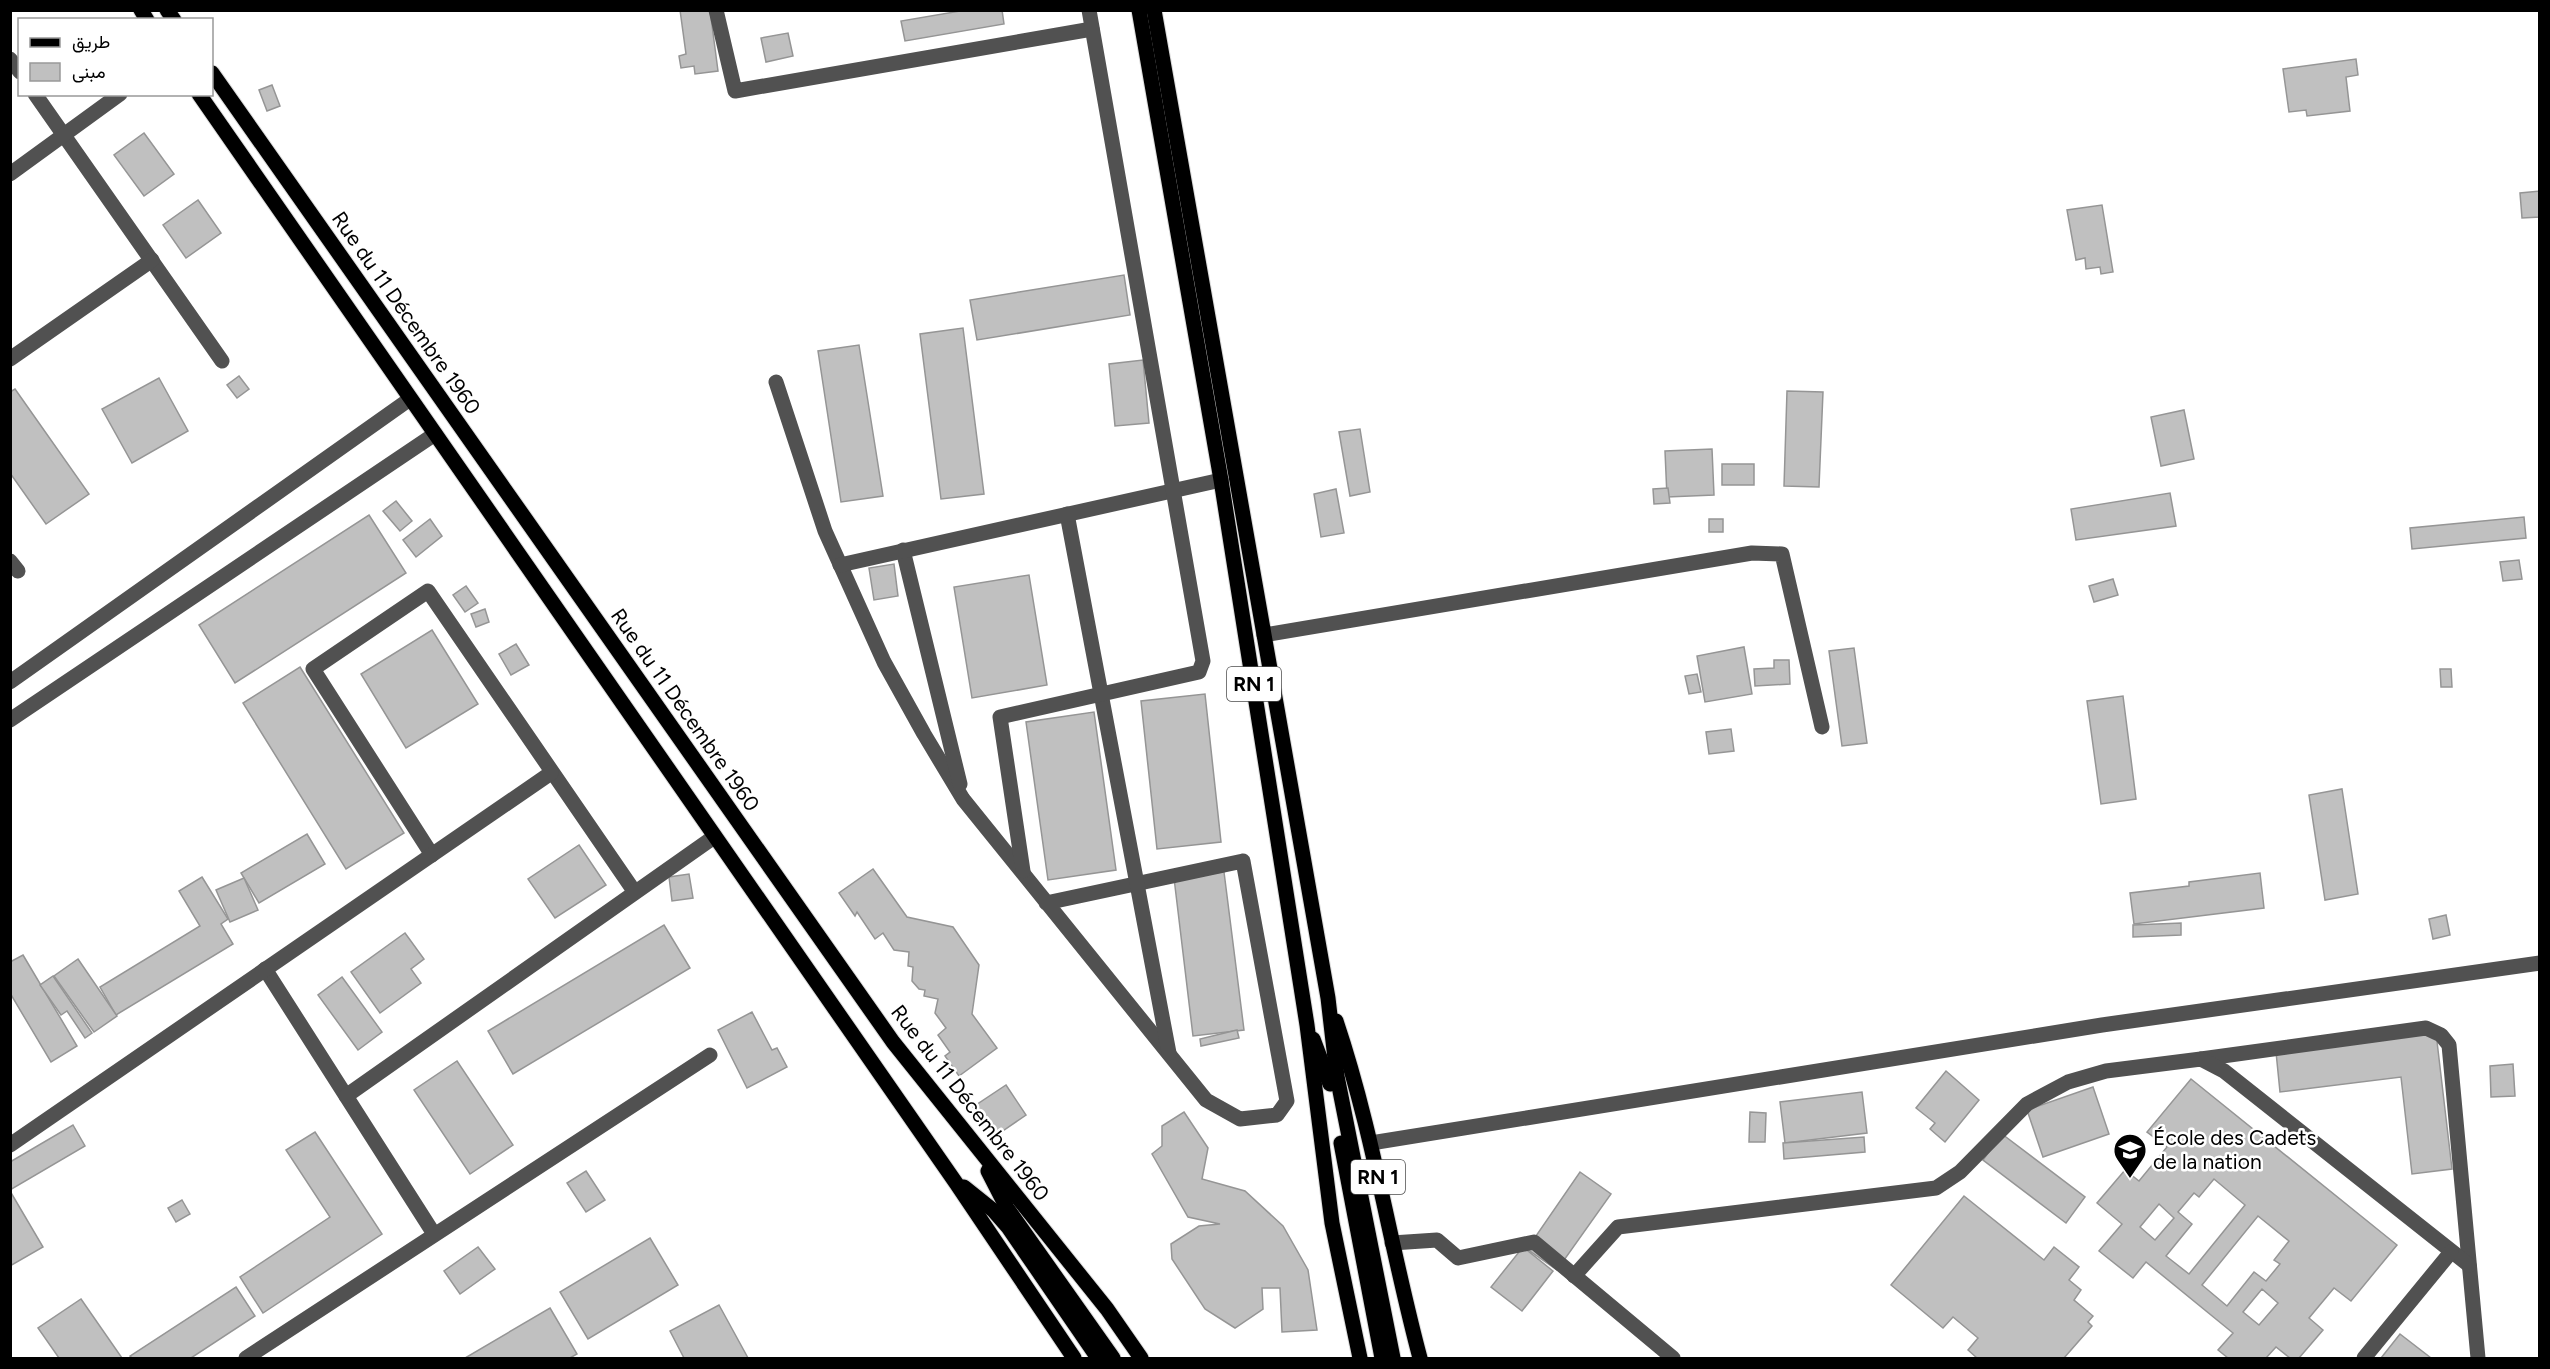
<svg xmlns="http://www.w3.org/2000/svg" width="2550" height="1369" font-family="Figtree,Vazirmatn,sans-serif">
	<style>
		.building { fill: #c0c0c0; stroke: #959595; stroke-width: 1.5; fill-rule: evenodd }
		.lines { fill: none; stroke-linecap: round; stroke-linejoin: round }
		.major-casing { stroke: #dbdbdb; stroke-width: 17 }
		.minor { stroke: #515151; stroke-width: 15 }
		.major { stroke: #000; stroke-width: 15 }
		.labels { text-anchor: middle; stroke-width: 5; stroke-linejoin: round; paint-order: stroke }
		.shield { fill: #fff; stroke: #4c4c4c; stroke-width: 1.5 }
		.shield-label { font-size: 20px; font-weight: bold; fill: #000 }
		.street-label { font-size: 21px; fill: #000; stroke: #fff }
		.poi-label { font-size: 21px; fill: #000; stroke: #fff; text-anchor: start }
	</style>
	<rect width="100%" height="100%" fill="#fff"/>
	<g class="building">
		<path d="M 680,10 L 710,10 L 718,71 L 695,74 L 694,66 L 681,68 L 679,56 L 686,54 Z"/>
		<path d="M 966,10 L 1002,10 L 1004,24 L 905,41 L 901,21 Z"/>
		<path d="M 788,33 L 793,56 L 766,62 L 761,38 Z"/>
		<path d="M 2356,59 L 2358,75 L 2346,77 L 2350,111 L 2307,116 L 2306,110 L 2289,112 L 2283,69 Z"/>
		<path d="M 272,85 L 280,106 L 267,111 L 259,90 Z"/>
		<path d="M 144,133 L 174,174 L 144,196 L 114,155 Z"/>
		<path d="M 2540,191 L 2540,217 L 2522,218 L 2520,193 Z"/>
		<path d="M 198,200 L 221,233 L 186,258 L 163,225 Z"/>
		<path d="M 2102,205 L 2113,272 L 2101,274 L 2100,267 L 2086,269 L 2085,258 L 2076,260 L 2067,210 Z"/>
		<path d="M 1124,275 L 1130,315 L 977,340 L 970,300 Z"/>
		<path d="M 963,328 L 984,494 L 941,499 L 920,334 Z"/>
		<path d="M 859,345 L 883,496 L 841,502 L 818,351 Z"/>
		<path d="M 1143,360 L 1149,423 L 1115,426 L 1109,364 Z"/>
		<path d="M 239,376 L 249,389 L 237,398 L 227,385 Z"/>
		<path d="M 159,378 L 188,431 L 132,463 L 102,409 Z"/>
		<path d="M 15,389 L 89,494 L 46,524 L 10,473 L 10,392 Z"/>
		<path d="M 1787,391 L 1823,392 L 1819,487 L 1784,486 Z"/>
		<path d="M 2184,410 L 2194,459 L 2161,466 L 2151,417 Z"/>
		<path d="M 1360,429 L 1370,492 L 1350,496 L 1339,432 Z"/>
		<path d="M 1712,449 L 1714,495 L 1667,497 L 1665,451 Z"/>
		<rect x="1722" y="464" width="32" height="21"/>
		<path d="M 1668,488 L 1670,503 L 1654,504 L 1653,489 Z"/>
		<path d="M 1336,489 L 1344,533 L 1321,537 L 1314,494 Z"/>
		<path d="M 2170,493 L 2176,526 L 2076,540 L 2071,509 Z"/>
		<path d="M 396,501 L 412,521 L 400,531 L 383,511 Z"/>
		<path d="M 369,515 L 406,573 L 235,683 L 199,625 Z"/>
		<path d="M 2524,517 L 2526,538 L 2412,549 L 2410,528 Z"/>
		<path d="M 430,519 L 442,536 L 416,557 L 403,540 Z"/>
		<rect x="1709" y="519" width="14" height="13"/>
		<path d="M 2519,560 L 2522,579 L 2503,581 L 2500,562 Z"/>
		<path d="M 894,564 L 898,596 L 874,600 L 869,568 Z"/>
		<path d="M 1029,575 L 1047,685 L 972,698 L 954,587 Z"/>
		<path d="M 2113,579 L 2118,595 L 2094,602 L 2089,586 Z"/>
		<path d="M 466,586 L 478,603 L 465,612 L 453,595 Z"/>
		<path d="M 485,609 L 489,622 L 476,627 L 471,614 Z"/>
		<path d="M 432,630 L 478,704 L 406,748 L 361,674 Z"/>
		<path d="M 516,644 L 529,665 L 511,675 L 499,654 Z"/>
		<path d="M 1744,647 L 1752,694 L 1705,702 L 1697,656 Z"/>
		<path d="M 1854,648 L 1867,743 L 1842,746 L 1829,651 Z"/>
		<path d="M 1774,660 L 1789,660 L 1790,684 L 1755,686 L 1754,669 L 1774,668 Z"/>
		<path d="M 300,667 L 404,833 L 346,869 L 243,703 Z"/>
		<path d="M 2440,669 L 2451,669 L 2452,687 L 2441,687 Z"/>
		<path d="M 1697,674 L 1701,692 L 1689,694 L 1685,676 Z"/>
		<path d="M 1205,694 L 1221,842 L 1157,849 L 1141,701 Z"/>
		<path d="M 2123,696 L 2136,799 L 2101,804 L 2087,701 Z"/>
		<path d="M 1094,712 L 1116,870 L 1048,880 L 1026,722 Z"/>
		<path d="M 1731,729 L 1734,751 L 1709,754 L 1706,732 Z"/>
		<path d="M 2342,789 L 2358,894 L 2325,900 L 2309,795 Z"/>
		<path d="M 307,834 L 325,864 L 259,903 L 241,873 Z"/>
		<path d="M 579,845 L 606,885 L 555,918 L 528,879 Z"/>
		<path d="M 873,869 L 907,917 L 953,927 L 979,965 L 972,1014 L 997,1048 L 959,1076 L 945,1056 L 950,1052 L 938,1035 L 946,1028 L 935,1013 L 938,999 L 924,996 L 925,990 L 919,989 L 912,981 L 913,967 L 908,966 L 909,952 L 894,950 L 883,933 L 875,939 L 857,912 L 855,916 L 839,893 Z"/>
		<path d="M 1224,872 L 1244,1030 L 1193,1036 L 1174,878 Z"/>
		<path d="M 2260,873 L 2264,908 L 2134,924 L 2130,893 L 2189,886 L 2189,882 Z"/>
		<path d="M 689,874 L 693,898 L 672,901 L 669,877 Z"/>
		<path d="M 202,877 L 228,919 L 221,924 L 233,944 L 116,1015 L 100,987 L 200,926 L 179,891 Z"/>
		<path d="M 244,878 L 258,910 L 230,922 L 216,890 Z"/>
		<path d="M 2446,915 L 2450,935 L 2433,939 L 2429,919 Z"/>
		<path d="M 2181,923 L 2181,935 L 2133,937 L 2133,925 Z"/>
		<path d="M 664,925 L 690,968 L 513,1074 L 488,1031 Z"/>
		<path d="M 405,933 L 424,959 L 411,969 L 421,983 L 380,1013 L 351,972 Z"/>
		<path d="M 23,955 L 77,1046 L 51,1062 L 10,993 L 10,962 Z"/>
		<path d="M 78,959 L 117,1016 L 94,1032 L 54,976 Z"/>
		<path d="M 53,976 L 92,1033 L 85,1038 L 67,1011 L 61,1015 L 40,985 Z"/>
		<path d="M 342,977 L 382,1032 L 358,1050 L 318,995 Z"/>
		<path d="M 752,1012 L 772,1050 L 777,1048 L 787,1067 L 747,1088 L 718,1030 Z"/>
		<path d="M 1237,1030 L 1239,1038 L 1201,1046 L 1200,1039 Z"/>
		<path d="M 2436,1033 L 2452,1169 L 2412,1174 L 2401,1077 L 2280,1092 L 2276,1052 Z"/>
		<path d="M 457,1061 L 513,1145 L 470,1174 L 414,1090 Z"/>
		<path d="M 2513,1064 L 2515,1096 L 2491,1097 L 2490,1066 Z"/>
		<path d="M 1946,1071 L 1979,1100 L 1945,1142 L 1930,1129 L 1935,1123 L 1916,1108 Z"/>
		<path d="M 2191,1079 L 2397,1245 L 2351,1301 L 2334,1288 L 2309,1318 L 2323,1330 L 2299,1358 L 2290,1358 L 2276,1347 L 2266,1358 L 2228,1358 L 2218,1350 L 2233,1333 L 2146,1262 L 2133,1278 L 2099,1251 L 2122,1224 L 2097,1203 L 2125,1170 L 2139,1181 L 2167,1147 L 2147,1132 ZM 2214,1179 L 2245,1205 L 2189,1274 L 2166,1256 L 2192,1224 L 2178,1212 L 2194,1193 L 2199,1197 ZM 2159,1204 L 2174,1218 L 2155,1240 L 2140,1227 ZM 2258,1216 L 2289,1241 L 2274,1260 L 2280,1264 L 2266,1281 L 2254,1272 L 2227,1306 L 2202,1285 ZM 2262,1289 L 2278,1303 L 2259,1325 L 2243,1312 Z"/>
		<path d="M 1006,1085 L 1026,1115 L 994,1137 L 973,1107 Z"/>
		<path d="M 2093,1087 L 2109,1134 L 2043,1157 L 2027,1110 Z"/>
		<path d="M 1862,1092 L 1867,1133 L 1785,1143 L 1780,1102 Z"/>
		<path d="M 1184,1112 L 1208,1148 L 1202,1179 L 1245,1191 L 1283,1226 L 1308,1270 L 1317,1330 L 1282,1332 L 1280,1288 L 1262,1288 L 1263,1309 L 1235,1328 L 1205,1309 L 1172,1259 L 1171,1244 L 1199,1226 L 1220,1224 L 1188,1217 L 1152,1154 L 1162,1146 L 1162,1126 Z"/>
		<path d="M 1750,1112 L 1766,1113 L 1765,1142 L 1749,1142 Z"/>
		<path d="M 73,1125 L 85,1146 L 10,1190 L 10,1162 Z"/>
		<path d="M 315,1132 L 382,1234 L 263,1313 L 240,1277 L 330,1217 L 286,1150 Z"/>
		<path d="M 2002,1134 L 2085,1197 L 2066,1223 L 1983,1160 Z"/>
		<path d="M 1864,1137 L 1865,1152 L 1784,1159 L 1783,1143 Z"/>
		<path d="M 586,1171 L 605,1200 L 586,1212 L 567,1183 Z"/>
		<path d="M 1580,1172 L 1611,1194 L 1557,1270 L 1527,1249 Z"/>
		<path d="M 10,1191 L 43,1247 L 10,1266 Z"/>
		<path d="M 1964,1196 L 2044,1260 L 2054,1247 L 2079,1267 L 2069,1280 L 2081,1290 L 2074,1300 L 2093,1316 L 2088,1322 L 2092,1326 L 2064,1358 L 1977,1358 L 1968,1350 L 1978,1338 L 1953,1317 L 1943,1328 L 1891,1285 Z"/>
		<path d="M 182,1200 L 190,1214 L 176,1222 L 168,1208 Z"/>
		<path d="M 650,1238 L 678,1285 L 588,1339 L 560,1292 Z"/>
		<path d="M 478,1247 L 495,1269 L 460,1294 L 444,1271 Z"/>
		<path d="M 1523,1247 L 1553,1271 L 1522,1311 L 1491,1287 Z"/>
		<path d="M 236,1287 L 255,1316 L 191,1358 L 132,1358 L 130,1356 Z"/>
		<path d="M 81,1299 L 122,1358 L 59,1358 L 38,1328 Z"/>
		<path d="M 719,1305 L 748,1358 L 684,1358 L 670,1331 Z"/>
		<path d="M 550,1308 L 577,1354 L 570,1358 L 465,1358 Z"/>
		<path d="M 2400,1334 L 2431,1358 L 2381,1358 Z"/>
	</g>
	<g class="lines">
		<defs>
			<g id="major">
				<path d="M 141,10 L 147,20"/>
				<path d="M 167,10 L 174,20"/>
				<path d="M 1139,10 L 1221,480 L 1307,1025 L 1332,1223 L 1360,1358"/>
				<path d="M 1154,10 L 1328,998 L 1337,1076 L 1393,1358"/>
				<path d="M 212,73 L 893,1042 L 1107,1309 L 1141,1358"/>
				<path d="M 199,94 L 956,1183 L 1074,1358"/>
				<path d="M 1336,1021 C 1373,1131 1390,1246 1420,1358"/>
				<path d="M 1313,1039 L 1330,1084"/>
				<path d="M 1341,1143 L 1382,1358"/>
				<path d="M 988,1171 L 1007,1208 L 1113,1358"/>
				<path d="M 964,1187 L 994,1211 L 1008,1227 L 1098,1358"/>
			</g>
		</defs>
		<use href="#major" class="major-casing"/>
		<g class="minor">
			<path d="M 716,10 L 735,91 L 1092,29"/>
			<path d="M 10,59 L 20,72"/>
			<path d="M 35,94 L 222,361"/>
			<path d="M 10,174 L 120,94"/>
			<path d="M 10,359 L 152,260"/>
			<path d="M 776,382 L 825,531 L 884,662 L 924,734 L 963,799 L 1206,1100 L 1240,1119 L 1277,1115 L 1287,1101 L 1243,861 L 1046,903"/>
			<path d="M 1067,514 L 1169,1053"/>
			<path d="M 903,550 L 960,784"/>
			<path d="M 10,561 L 18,571"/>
			<path d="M 840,565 L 1221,480"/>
			<path d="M 1264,635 L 1752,553 L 1782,554 L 1822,727"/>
			<path d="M 10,682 L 410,399"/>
			<path d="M 10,720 L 435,434"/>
			<path d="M 432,855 L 313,669 L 428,591 L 634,891"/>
			<path d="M 1023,871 L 1000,717 L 1199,672 L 1203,661 L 1089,10"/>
			<path d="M 265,969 L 434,1234"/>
			<path d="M 2201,1059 L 2426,1028 L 2441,1035 L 2449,1045 L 2478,1358"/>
			<path d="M 346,1096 L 714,837"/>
			<path d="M 1371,1143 L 2102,1025 L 2540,963"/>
			<path d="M 10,1145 L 551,773"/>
			<path d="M 1392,1243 L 1437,1240 L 1458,1258 L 1534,1242 L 1673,1358"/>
			<path d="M 1574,1276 L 1618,1227 L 1936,1188 L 1960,1172 L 2027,1104 L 2068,1082 L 2106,1071 L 2201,1059 L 2224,1071 L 2469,1265"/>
			<path d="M 246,1358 L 710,1055"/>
			<path d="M 2364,1358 L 2451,1252"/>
		</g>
		<use href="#major" class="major"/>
	</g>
	<defs>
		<symbol id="school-pin" viewBox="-11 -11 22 30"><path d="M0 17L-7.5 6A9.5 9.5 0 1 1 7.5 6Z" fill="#000" stroke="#fff"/><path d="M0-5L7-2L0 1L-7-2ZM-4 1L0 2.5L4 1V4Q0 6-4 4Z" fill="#fff"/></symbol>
	</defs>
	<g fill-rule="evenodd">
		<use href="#school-pin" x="2111" y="1131" width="38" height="52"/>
	</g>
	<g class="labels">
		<g class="shield">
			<rect x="1227" y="667" width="54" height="34" rx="4.5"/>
			<rect x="1351" y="1160" width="54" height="34" rx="4.5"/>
		</g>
		<g class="shield-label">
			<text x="1254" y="691">RN 1</text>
			<text x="1378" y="1184">RN 1</text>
		</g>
		<g class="street-label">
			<text transform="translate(406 313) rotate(55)" y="7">Rue du 11 Décembre 1960</text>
			<text transform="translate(685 710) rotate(55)" y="7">Rue du 11 Décembre 1960</text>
			<text transform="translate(970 1103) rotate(52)" y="7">Rue du 11 Décembre 1960</text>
		</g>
		<g class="poi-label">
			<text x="2153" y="1145">École des Cadets<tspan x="2153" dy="24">de la nation</tspan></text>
		</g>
	</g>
	<rect width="2550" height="1369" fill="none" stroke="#000000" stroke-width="24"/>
	<rect x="18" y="18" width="195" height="78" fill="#ffffff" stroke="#999999" stroke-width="1.5"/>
	<rect x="30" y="38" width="30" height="9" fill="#000000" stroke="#999999" stroke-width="1.5"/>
	<text x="72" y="48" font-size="18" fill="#000000">طريق</text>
	<rect x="30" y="63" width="30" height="18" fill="#c0c0c0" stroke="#999999" stroke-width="1.5"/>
	<text x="72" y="78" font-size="18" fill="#000000">مبنى</text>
</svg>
